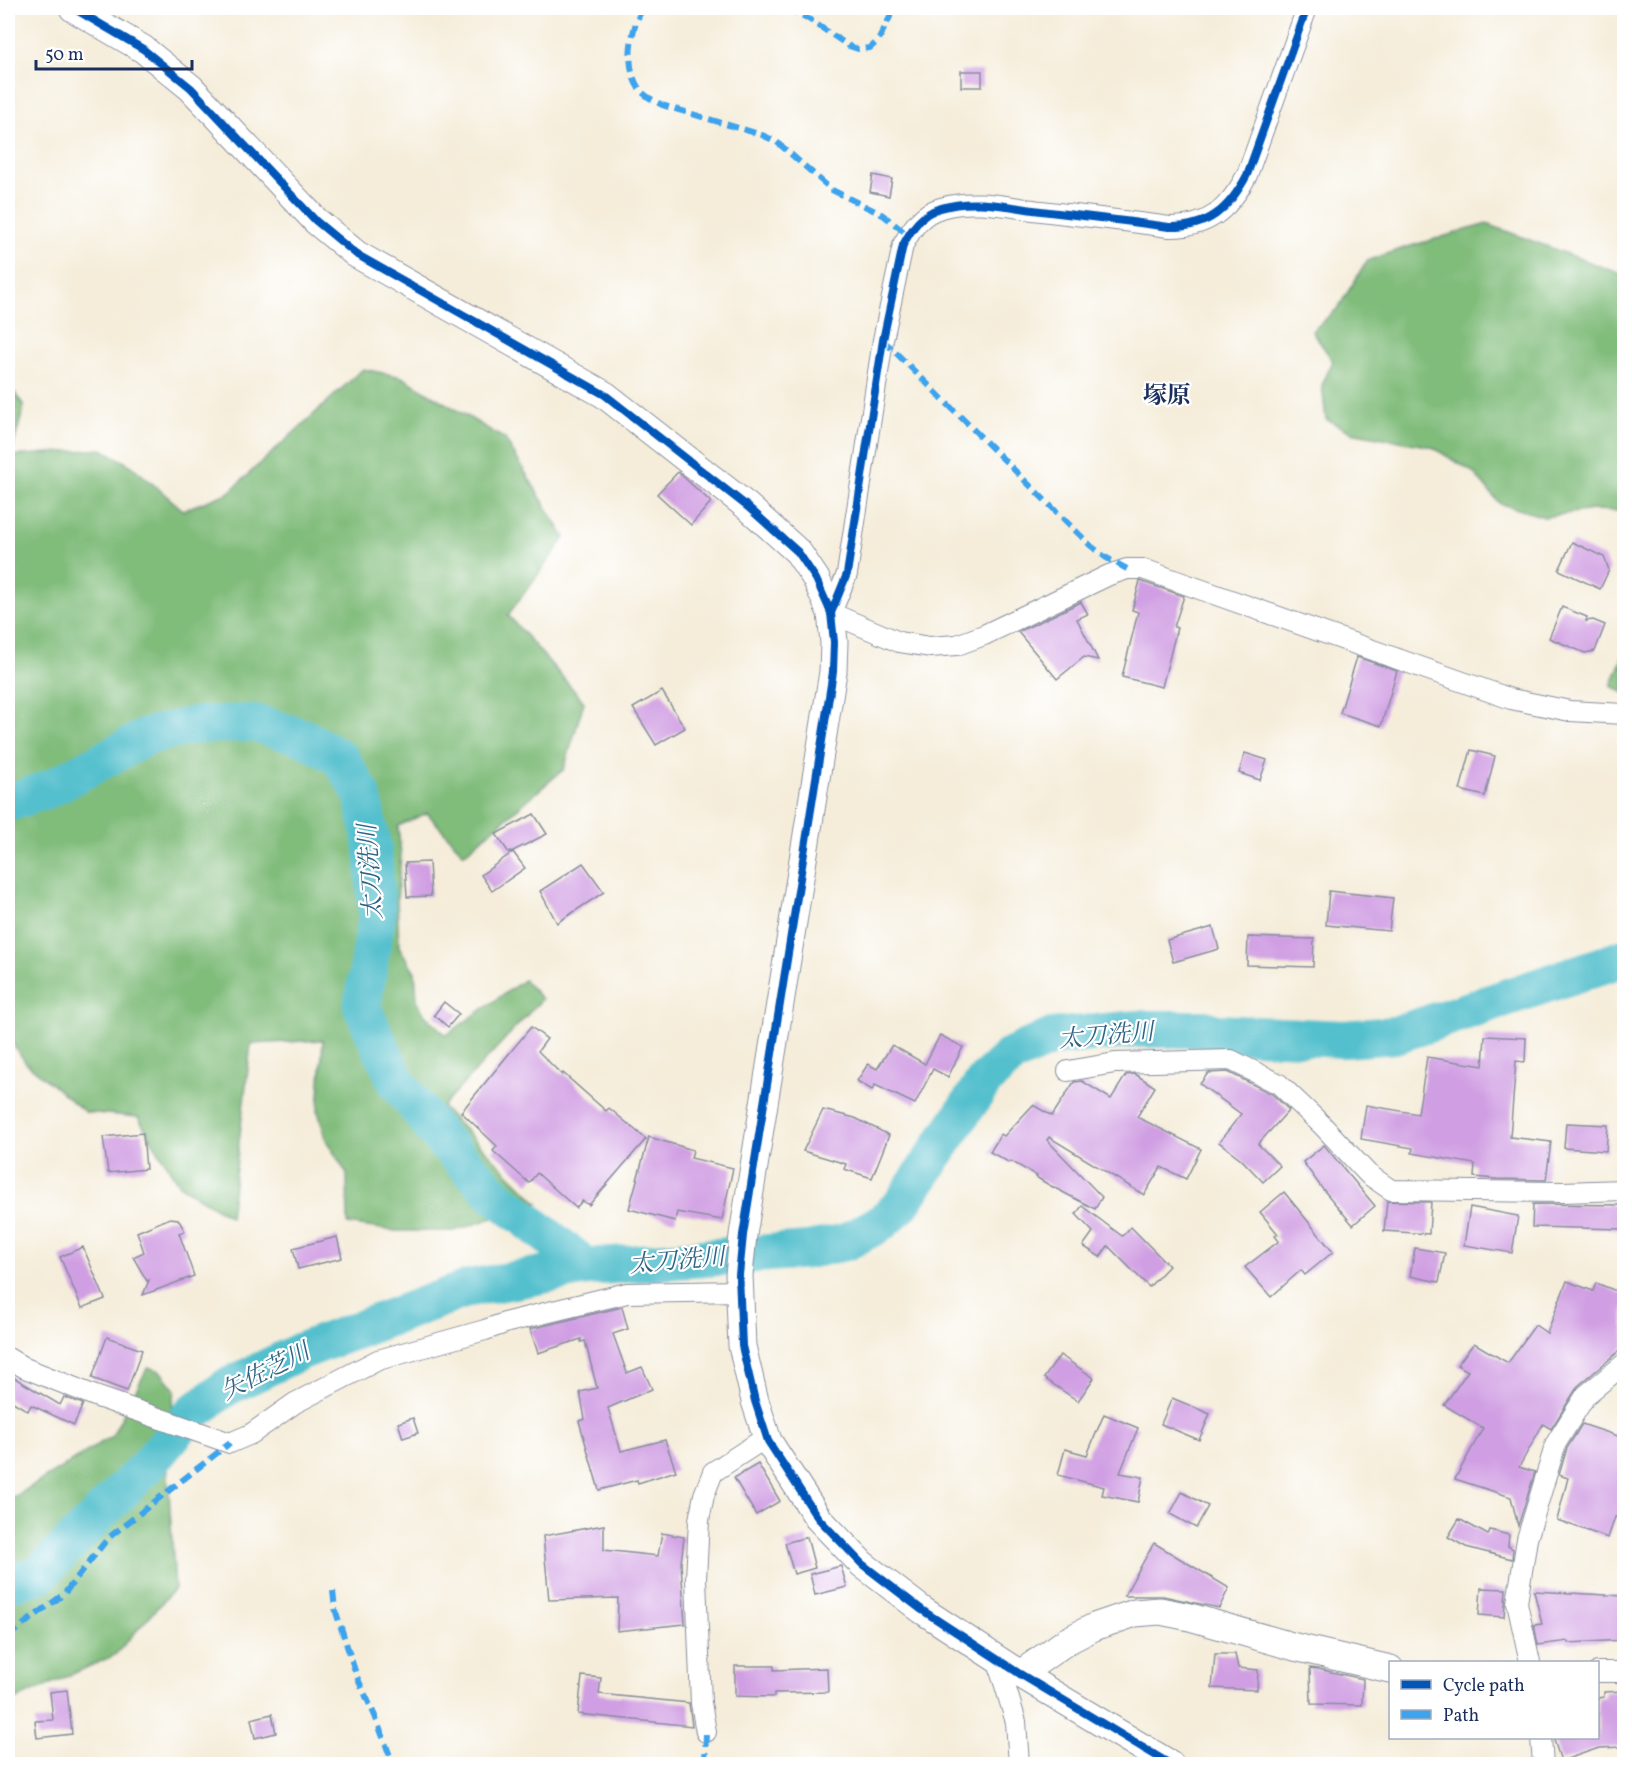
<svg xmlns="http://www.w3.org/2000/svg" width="1632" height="1772" font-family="Vollkorn,'Noto Serif JP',serif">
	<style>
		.forest { fill: #80bc7a; stroke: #4e766c; stroke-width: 1.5 }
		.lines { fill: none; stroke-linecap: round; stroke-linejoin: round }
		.river { stroke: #54c0cd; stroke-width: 38 }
		.building { fill: #d09fe3 }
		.street-casing { stroke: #888e9c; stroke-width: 22 }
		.secondary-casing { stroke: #888e9c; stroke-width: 29 }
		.street { stroke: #fff; stroke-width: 20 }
		.secondary { stroke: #fff; stroke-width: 27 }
		.quiet { stroke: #3da3ed; stroke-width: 6; stroke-dasharray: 12 6; stroke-linecap: butt }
		.cycleway-casing { stroke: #fff; stroke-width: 11 }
		.cycleway { stroke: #0057b8; stroke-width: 8 }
		.labels { text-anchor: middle; stroke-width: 4.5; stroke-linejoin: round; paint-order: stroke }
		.neighbourhood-label { font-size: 24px; font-weight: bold; fill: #1b2f5e; stroke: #fff }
		.water-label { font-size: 24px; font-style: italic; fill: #2f6285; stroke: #fff }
	</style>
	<rect width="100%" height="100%" fill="#fff"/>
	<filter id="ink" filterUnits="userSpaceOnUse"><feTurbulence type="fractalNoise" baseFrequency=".0167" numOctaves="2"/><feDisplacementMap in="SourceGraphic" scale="12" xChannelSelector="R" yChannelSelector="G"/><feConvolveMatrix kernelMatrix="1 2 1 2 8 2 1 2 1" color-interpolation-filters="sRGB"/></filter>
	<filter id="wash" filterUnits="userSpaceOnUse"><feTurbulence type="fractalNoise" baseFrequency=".008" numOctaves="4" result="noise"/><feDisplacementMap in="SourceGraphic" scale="24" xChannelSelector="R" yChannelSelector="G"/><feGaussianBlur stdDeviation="1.35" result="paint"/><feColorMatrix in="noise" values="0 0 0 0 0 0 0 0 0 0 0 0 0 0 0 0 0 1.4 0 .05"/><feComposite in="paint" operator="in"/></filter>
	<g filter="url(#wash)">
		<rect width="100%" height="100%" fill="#f5edda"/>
		<g class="forest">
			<path d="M 1487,224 L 1624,275 L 1624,511 L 1592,510 L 1544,517 L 1499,503 L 1473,472 L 1432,447 L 1351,432 L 1326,419 L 1322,385 L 1333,361 L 1312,331 L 1338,308 L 1367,261 L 1404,248 Z"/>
			<path d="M 363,369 L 402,377 L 505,439 L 565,538 L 508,615 L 584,702 L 564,769 L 464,854 L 427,813 L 398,826 L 401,855 L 397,899 L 399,947 L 415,972 L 417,1000 L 424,1014 L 446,1035 L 524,980 L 542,999 L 442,1107 L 538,1203 L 454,1231 L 396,1231 L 348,1224 L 347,1174 L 326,1140 L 318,1111 L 323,1040 L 251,1044 L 230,1217 L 179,1185 L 138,1117 L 85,1112 L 26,1063 L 8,1037 L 8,383 L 24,406 L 11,456 L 102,449 L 132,466 L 183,510 L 228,493 Z"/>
			<path d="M 1624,654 L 1624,693 L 1611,686 Z"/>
			<path d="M 148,1367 L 160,1371 L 175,1390 L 166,1445 L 175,1588 L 115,1655 L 8,1703 L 8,1501 L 112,1436 Z"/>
		</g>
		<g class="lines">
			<g class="river">
				<path d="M 8,803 L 49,789 L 148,736 L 195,725 L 254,723 L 303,737 L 340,758 L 362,794 L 373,849 L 377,916 L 362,1007 L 396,1081 L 443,1141 L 496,1196 L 587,1267"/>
				<path d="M 8,1583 L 39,1575 L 144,1469 L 192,1413 L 227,1387 L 301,1351 L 469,1288 L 587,1267 L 808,1250 L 846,1242 L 881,1223 L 901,1205 L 985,1080 L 1012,1055 L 1052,1037 L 1138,1029 L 1205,1029 L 1216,1033 L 1344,1039 L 1395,1035 L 1624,958"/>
			</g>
		</g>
		<g id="blocks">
			<g class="building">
				<rect x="961" y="71" width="21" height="16"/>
				<path d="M 873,175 L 892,179 L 889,196 L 870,192 Z"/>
				<path d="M 678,472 L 711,502 L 691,525 L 657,494 Z"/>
				<path d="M 1572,542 L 1604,557 L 1609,570 L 1600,589 L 1559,570 Z"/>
				<path d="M 1140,581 L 1184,596 L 1174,627 L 1177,628 L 1162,687 L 1122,677 L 1138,612 L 1132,610 Z"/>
				<path d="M 1081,602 L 1088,614 L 1077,619 L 1098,660 L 1084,657 L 1057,679 L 1018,632 Z"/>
				<path d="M 1562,607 L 1587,617 L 1586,621 L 1593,620 L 1605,625 L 1595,651 L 1585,653 L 1549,638 Z"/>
				<path d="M 1357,657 L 1397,671 L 1381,726 L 1340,713 Z"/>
				<path d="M 662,691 L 685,728 L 656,745 L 633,708 Z"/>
				<path d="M 1471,750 L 1495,756 L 1485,796 L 1460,790 Z"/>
				<path d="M 1245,753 L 1267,760 L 1260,780 L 1239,773 Z"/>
				<path d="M 534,814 L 547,834 L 509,853 L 496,834 Z"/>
				<path d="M 513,852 L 525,868 L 492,891 L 481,875 Z"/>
				<path d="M 429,862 L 431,896 L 407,897 L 405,863 Z"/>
				<path d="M 583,863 L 604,892 L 557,923 L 540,891 Z"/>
				<path d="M 1329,891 L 1393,898 L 1389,931 L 1326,925 Z"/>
				<path d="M 1213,927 L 1219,949 L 1173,962 L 1167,940 Z"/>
				<path d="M 1248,937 L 1314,939 L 1313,967 L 1247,965 Z"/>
				<path d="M 444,1002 L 459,1014 L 448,1027 L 434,1015 Z"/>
				<path d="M 531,1027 L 547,1039 L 538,1051 L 562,1075 L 563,1073 L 606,1111 L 609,1108 L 646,1139 L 589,1205 L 582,1201 L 576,1208 L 537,1173 L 529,1183 L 493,1151 L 497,1146 L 461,1112 Z"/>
				<path d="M 940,1035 L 963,1047 L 948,1077 L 933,1069 L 915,1104 L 875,1085 L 872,1090 L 857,1081 L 868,1064 L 877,1069 L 892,1045 L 925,1064 Z"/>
				<path d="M 1485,1036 L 1526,1038 L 1525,1062 L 1516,1061 L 1510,1137 L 1551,1142 L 1546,1180 L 1497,1179 L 1474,1177 L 1475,1164 L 1412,1153 L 1413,1148 L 1361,1139 L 1366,1105 L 1418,1114 L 1427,1057 L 1483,1066 Z"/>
				<path d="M 1228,1072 L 1272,1094 L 1289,1110 L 1258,1144 L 1280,1166 L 1263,1182 L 1241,1159 L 1219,1142 L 1241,1114 L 1200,1084 L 1208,1073 Z"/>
				<path d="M 1135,1074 L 1155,1087 L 1137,1117 L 1201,1149 L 1186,1179 L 1161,1167 L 1144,1195 L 1049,1137 L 1047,1140 L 1102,1197 L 1095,1209 L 1049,1185 L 1036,1177 L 1037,1176 L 1011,1161 L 1010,1163 L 990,1152 L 1001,1134 L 1004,1136 L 1033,1105 L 1052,1116 L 1074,1082 L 1082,1081 L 1111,1099 L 1126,1075 Z"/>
				<path d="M 823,1110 L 855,1118 L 889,1135 L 872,1178 L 844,1169 L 846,1164 L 803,1151 Z"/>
				<path d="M 1566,1123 L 1608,1125 L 1606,1151 L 1564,1148 Z"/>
				<path d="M 143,1133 L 146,1169 L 108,1173 L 103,1137 Z"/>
				<path d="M 649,1137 L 693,1150 L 691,1158 L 733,1168 L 722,1220 L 677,1212 L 675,1221 L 629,1209 Z"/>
				<path d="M 1324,1145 L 1375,1206 L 1353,1225 L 1321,1187 L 1303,1162 Z"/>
				<path d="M 1284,1192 L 1333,1252 L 1305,1275 L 1301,1270 L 1271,1297 L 1245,1267 L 1279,1241 L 1275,1236 L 1278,1234 L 1260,1212 Z"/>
				<path d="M 1387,1201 L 1431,1202 L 1429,1234 L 1384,1231 Z"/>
				<path d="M 1533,1204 L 1624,1205 L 1624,1229 L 1532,1227 Z"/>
				<path d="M 1082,1206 L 1122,1236 L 1131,1227 L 1169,1266 L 1149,1287 L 1108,1246 L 1100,1257 L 1083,1246 L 1093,1232 L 1076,1214 Z"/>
				<path d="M 1470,1207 L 1518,1216 L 1512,1253 L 1464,1245 Z"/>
				<path d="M 170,1218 L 178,1219 L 185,1231 L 179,1233 L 194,1276 L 143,1295 L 149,1280 L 147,1281 L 133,1257 L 144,1252 L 137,1232 Z"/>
				<path d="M 337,1237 L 342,1258 L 298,1269 L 293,1248 Z"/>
				<path d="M 83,1247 L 105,1299 L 82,1308 L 60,1257 Z"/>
				<path d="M 1415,1248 L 1445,1253 L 1439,1282 L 1410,1276 Z"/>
				<path d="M 1567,1281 L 1593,1291 L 1596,1283 L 1624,1294 L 1624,1347 L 1578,1386 L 1551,1429 L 1543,1424 L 1519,1467 L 1535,1472 L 1518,1526 L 1511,1497 L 1455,1479 L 1483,1428 L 1444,1405 L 1468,1371 L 1457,1365 L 1474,1343 L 1508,1363 L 1535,1325 L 1547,1333 Z"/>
				<path d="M 622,1307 L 628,1329 L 613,1334 L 627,1373 L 642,1367 L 652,1389 L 608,1408 L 621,1451 L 665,1440 L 676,1471 L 638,1483 L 637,1480 L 599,1490 L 579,1421 L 585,1419 L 580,1392 L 597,1388 L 585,1341 L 581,1342 L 581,1339 L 538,1353 L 530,1329 Z"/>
				<path d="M 107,1337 L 124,1343 L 125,1345 L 125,1344 L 142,1350 L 127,1391 L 92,1378 Z"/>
				<path d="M 1060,1355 L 1094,1378 L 1078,1401 L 1044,1378 Z"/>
				<path d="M 8,1374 L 60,1405 L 64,1397 L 83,1404 L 74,1425 L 31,1405 L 28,1411 L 8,1399 Z"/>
				<path d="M 1172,1398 L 1210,1414 L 1199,1440 L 1161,1424 Z"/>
				<path d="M 1104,1414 L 1138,1428 L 1120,1473 L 1143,1477 L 1138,1502 L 1102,1495 L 1104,1487 L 1058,1475 L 1065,1449 L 1087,1455 Z"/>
				<path d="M 413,1418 L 418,1433 L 403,1438 L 398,1423 Z"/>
				<path d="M 1582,1424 L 1624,1438 L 1624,1519 L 1615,1517 L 1608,1538 L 1557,1520 L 1568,1478 L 1559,1475 L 1567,1448 Z"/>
				<path d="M 758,1464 L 780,1501 L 756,1515 L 734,1478 Z"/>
				<path d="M 1182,1492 L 1208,1506 L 1196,1528 L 1170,1514 Z"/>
				<path d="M 1459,1519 L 1488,1535 L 1490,1530 L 1509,1535 L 1508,1546 L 1513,1549 L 1512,1559 L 1466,1547 L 1448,1537 Z"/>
				<path d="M 604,1525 L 604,1550 L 658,1556 L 662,1533 L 684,1537 L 681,1563 L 685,1624 L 617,1631 L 618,1598 L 549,1600 L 543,1536 Z"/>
				<path d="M 807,1537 L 815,1568 L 794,1574 L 785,1543 Z"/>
				<path d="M 1154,1543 L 1229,1588 L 1219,1608 L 1163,1596 L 1124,1596 Z"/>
				<path d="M 841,1566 L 847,1587 L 815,1595 L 810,1574 Z"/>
				<path d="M 1481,1588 L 1506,1589 L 1504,1617 L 1479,1615 Z"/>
				<path d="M 1534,1591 L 1624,1596 L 1624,1640 L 1568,1643 L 1568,1641 L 1538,1645 L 1534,1625 L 1542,1624 Z"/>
				<path d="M 1215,1654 L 1235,1654 L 1238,1668 L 1258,1670 L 1257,1690 L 1212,1688 Z"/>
				<path d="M 735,1666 L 774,1666 L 774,1670 L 827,1668 L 828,1692 L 774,1693 L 774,1697 L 735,1696 Z"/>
				<path d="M 1310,1668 L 1318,1669 L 1363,1679 L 1362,1705 L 1311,1704 Z"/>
				<path d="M 582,1676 L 601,1678 L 599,1694 L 689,1703 L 692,1726 L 578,1714 Z"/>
				<path d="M 67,1690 L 72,1734 L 37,1738 L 35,1721 L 53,1720 L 50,1692 Z"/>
				<path d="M 1624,1691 L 1624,1710 L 1622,1710 L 1623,1747 L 1599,1748 L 1561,1761 L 1553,1737 L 1598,1737 L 1598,1698 L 1604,1697 L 1604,1692 Z"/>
				<path d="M 272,1714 L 276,1733 L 255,1738 L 251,1719 Z"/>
			</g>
		</g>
	</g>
	<g filter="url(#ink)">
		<use href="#blocks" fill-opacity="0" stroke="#888e9c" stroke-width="1.5"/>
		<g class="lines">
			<defs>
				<g id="street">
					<path d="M 1307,8 L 1247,175 C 1229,209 1208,228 1169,227 C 1126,221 1084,216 1041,211 C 1009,207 973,198 941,208 C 922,213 912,228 903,245 L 883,340 L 847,574 L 831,613 L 899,642 L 930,647 L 957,645 L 984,635 L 1109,575 L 1127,569 L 1143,569 L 1511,699 L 1570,711 L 1624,714"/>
					<path d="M 1068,1071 L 1115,1063 L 1231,1060 L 1279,1084 L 1322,1125 L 1368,1174 L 1391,1190 L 1563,1192 L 1624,1190"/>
					<path d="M 8,1358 L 25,1368 L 95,1396 L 230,1443 L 251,1434 L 295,1403 L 378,1360 L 485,1330 L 508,1322 L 627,1293 L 740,1291"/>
					<path d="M 997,1659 L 1016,1722 L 1019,1764"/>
					<path d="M 1530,1662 L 1517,1603 L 1527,1539 L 1556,1443 L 1586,1395 L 1624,1364"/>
					<path d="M 1598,1672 L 1624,1672"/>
					<path d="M 706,1732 L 701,1703 L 696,1579 L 699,1520 L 704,1495 L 713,1472 L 756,1444 L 768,1441"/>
					<path d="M 1541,1738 L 1543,1764"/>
				</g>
				<g id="secondary">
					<path d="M 73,8 L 143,49 L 191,88 L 316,221 L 356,254 L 605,395 L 748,507 L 798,552 L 816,579 L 831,613 L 834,642 L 833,672 L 743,1235 L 739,1275 L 742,1346 L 755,1401 L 768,1441 L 818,1518 L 862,1564 L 922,1610 L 1020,1674 L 1170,1764"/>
					<path d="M 1020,1674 L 1067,1641 L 1094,1627 L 1135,1613 L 1160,1611 L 1190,1617 L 1295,1647 L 1390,1669"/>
				</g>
			</defs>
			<use href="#street" class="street-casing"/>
			<use href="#secondary" class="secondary-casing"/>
			<use href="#street" class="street"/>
			<use href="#secondary" class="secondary"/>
			<g class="quiet">
				<path d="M 643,8 C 630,29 623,72 642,92 C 648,98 655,101 662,105 L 762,135 L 777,142 L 832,190 L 883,215 L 908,235"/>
				<path d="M 786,8 L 807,18 L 849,46 L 858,49 L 870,48 L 878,41 L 890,17 L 891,8"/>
				<path d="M 883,340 L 1091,546 L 1105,557 L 1127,569"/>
				<path d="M 333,1591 L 335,1609 L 357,1677 L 375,1716 L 390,1756 L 386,1764 L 371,1764"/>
				<path d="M 8,1636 L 64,1594 L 108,1538 L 230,1443"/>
				<path d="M 78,1764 L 81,1764"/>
				<path d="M 275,1764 L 275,1763 L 328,1764"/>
				<path d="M 705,1764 L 706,1732"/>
			</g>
			<defs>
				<g id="cycleway">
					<path d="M 73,8 L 143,49 L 191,88 L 316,221 L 356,254 L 605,395 L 748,507 L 798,552 L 816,579 L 831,613 L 834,642 L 833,672 L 743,1235 L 739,1275 L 742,1346 L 755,1401 L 768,1441 L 818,1518 L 862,1564 L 922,1610 L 1020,1674 L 1170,1764"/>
					<path d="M 831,613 L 847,574 L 883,340 L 903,245 C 912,228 922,213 941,208 C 973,198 1009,207 1041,211 C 1084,216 1126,221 1169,227 C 1208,228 1229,209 1247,175 L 1307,8"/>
				</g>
			</defs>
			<use href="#cycleway" class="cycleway-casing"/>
			<use href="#cycleway" class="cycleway"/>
		</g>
	</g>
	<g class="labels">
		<g class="neighbourhood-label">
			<text x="1167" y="403">塚原</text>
		</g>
		<g class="water-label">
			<text transform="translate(370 872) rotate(-94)" y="8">太刀洗川</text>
			<text transform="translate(1106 1035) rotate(-5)" y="8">太刀洗川</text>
			<text transform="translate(677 1260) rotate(-5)" y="8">太刀洗川</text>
			<text transform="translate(265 1371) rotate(-27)" y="8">矢佐芝川</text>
		</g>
	</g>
	<rect width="1632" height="1772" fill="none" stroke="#fff" stroke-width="30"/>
	<rect x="1389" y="1661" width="210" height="78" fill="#ffffff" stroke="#a4acbf" stroke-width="1.5"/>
	<rect x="1401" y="1680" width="30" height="9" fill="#0057b8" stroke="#a4acbf" stroke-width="1.5"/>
	<text x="1443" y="1691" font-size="18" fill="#1b2f5e">Cycle path</text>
	<rect x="1401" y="1710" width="30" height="9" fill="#3da3ed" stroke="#a4acbf" stroke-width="1.5"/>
	<text x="1443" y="1721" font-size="18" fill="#1b2f5e">Path</text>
	<path d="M36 60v9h156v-9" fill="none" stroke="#1b2f5e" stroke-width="3"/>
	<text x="45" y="60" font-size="18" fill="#1b2f5e" stroke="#ffffff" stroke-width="4.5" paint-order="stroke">50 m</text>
</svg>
